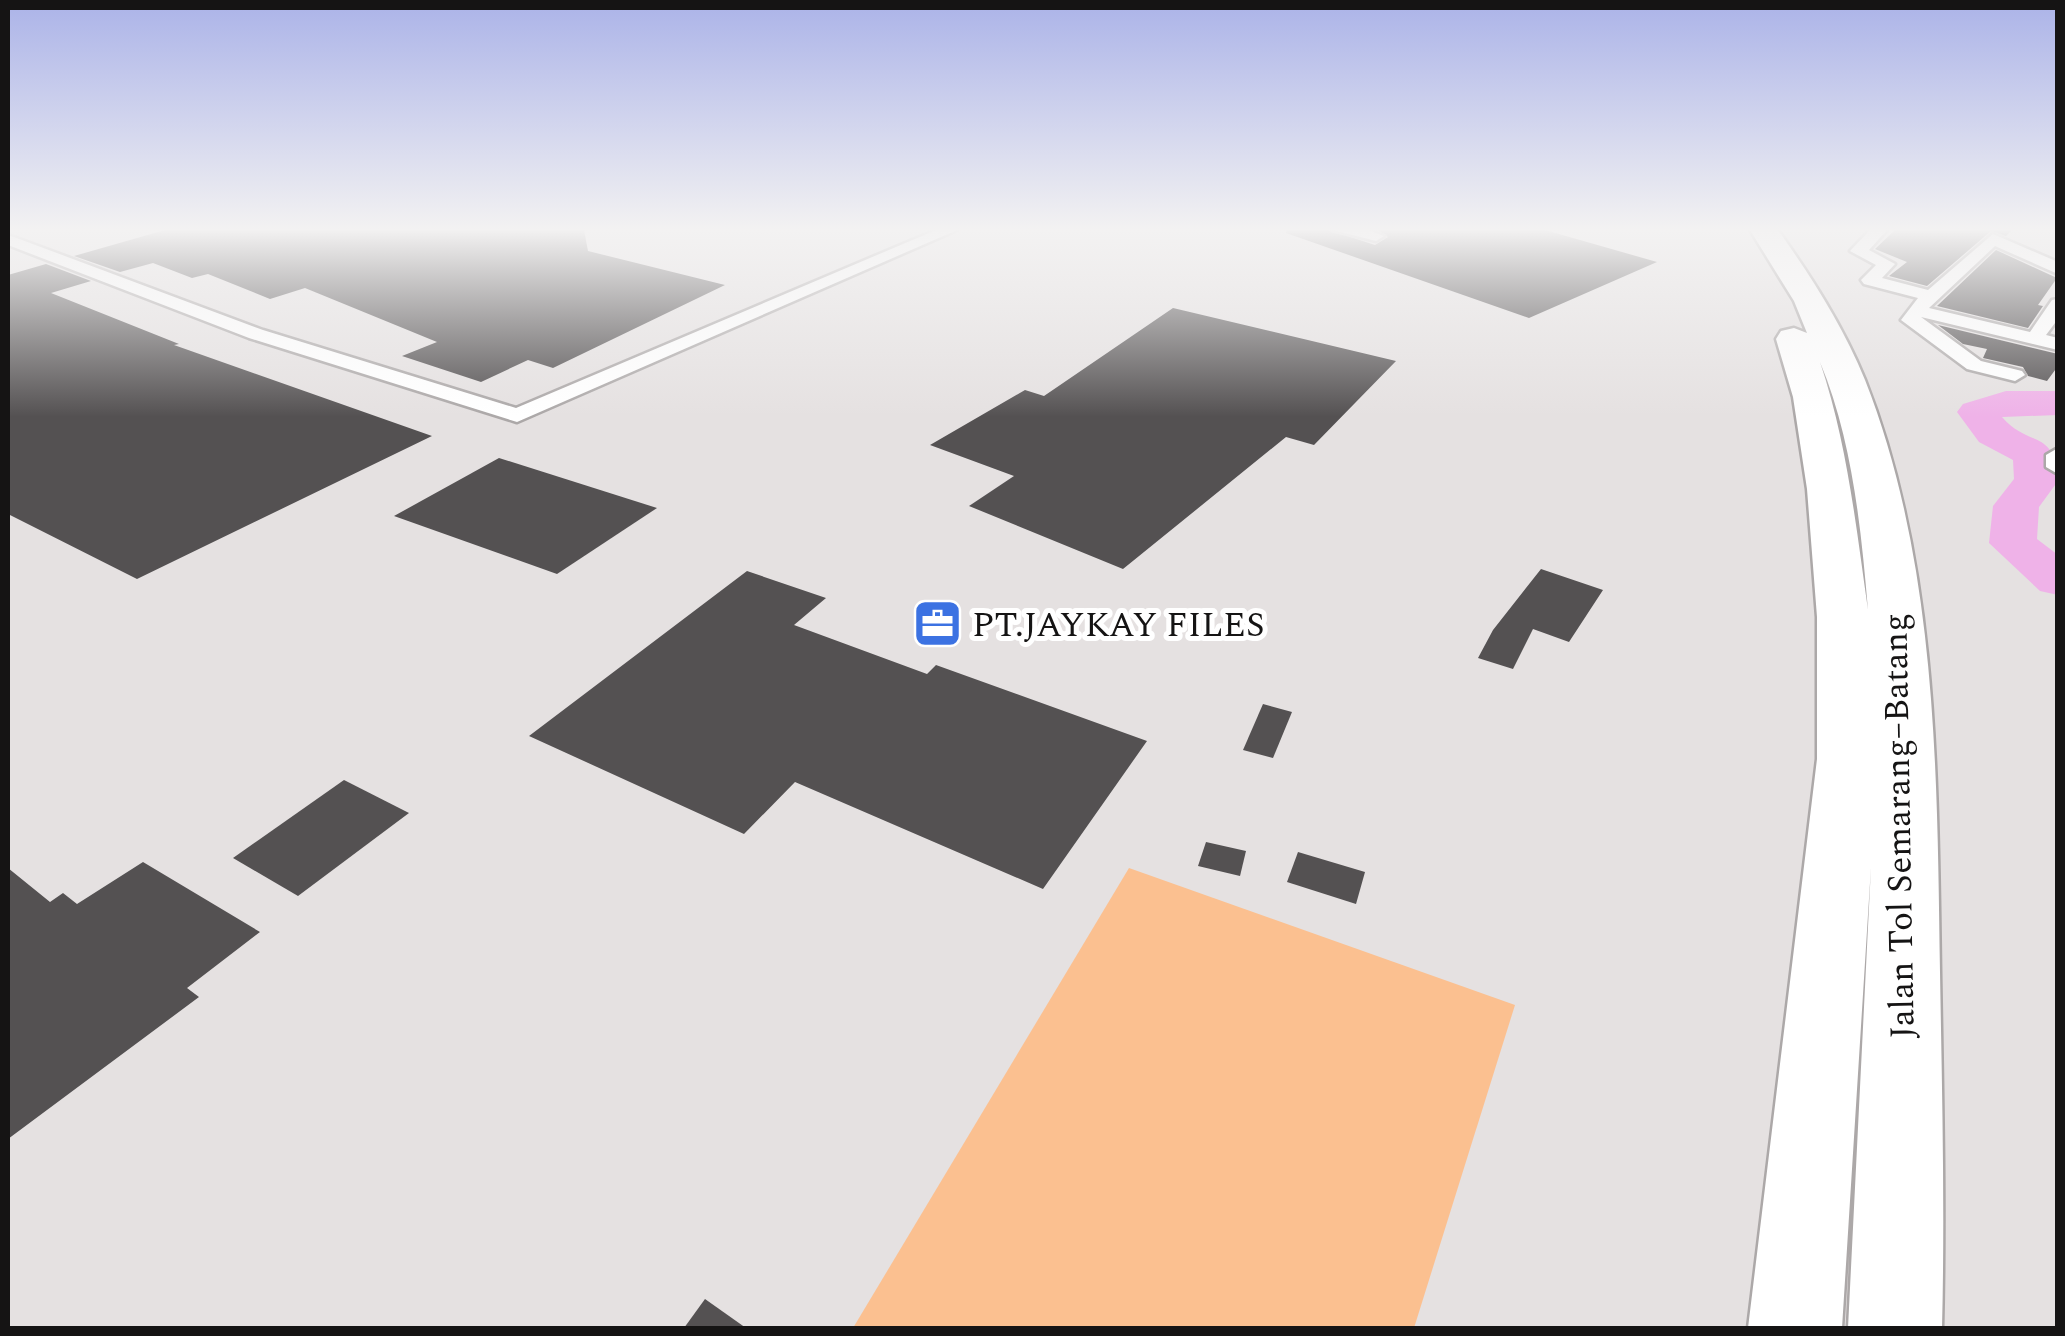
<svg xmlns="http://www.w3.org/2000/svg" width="2065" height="1336" font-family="Spectral,serif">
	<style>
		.green { fill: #fbc090 }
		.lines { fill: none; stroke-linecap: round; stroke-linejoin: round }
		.river { fill: #efb2e8; fill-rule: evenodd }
		.building { fill: #545152 }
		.minor-casing { stroke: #aca8a8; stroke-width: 5 }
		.motorway-casing { stroke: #aca8a8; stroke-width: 5 }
		.minor { fill: #fff; fill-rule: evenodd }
		.motorway { fill: #fff; fill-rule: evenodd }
		.labels { text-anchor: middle; stroke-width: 10; stroke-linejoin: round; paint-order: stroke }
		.poi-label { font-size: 35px; fill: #151414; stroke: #fff; text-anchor: start }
		.street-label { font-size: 35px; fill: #151414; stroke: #fff }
	</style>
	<rect width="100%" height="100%" fill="#e5e1e1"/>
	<path class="green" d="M 1129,868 L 1515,1005 L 1414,1328 L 853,1328 Z"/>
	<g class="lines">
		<path class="river" d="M 2006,391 L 2058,391 L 2058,415 L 2002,417 C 2028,448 2055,428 2058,481 L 2039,507 L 2037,539 L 2058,555 L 2058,595 L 2040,591 L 1989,543 L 1993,506 L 2014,479 L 2013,460 L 1979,442 L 1957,412 L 1963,404 Z"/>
	</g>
	<g class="building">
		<path d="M 165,230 L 584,230 L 588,251 L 725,285 L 553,368 L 528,360 L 481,382 L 402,356 L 437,342 L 305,288 L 270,299 L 208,274 L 192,278 L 153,263 L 120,272 L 74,256 Z"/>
		<path d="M 1287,230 L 1329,230 L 1375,245 L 1388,237 L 1378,230 L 1545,230 L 1657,262 L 1529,318 L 1286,233 Z"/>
		<path d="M 1895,230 L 2012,230 L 2006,236 L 1991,231 L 1927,286 L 1889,276 L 1907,262 L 1875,249 Z"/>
		<path d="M 1996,250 L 2057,278 L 2038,305 L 2043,306 L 2028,328 L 1937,306 Z"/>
		<path d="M 46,264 L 91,281 L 51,293 L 179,344 L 174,345 L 432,436 L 137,579 L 8,514 L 8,275 Z"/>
		<path d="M 1173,308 L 1396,361 L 1314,445 L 1286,437 L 1123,569 L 969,506 L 1014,476 L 930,445 L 1025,390 L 1044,396 Z"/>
		<path d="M 1938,325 L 2058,354 L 2058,366 L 2047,381 L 2028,376 L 2023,367 L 1983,358 L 1987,349 L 1963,344 Z"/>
		<path d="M 499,458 L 657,508 L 557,574 L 394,516 Z"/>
		<path d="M 1541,569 L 1603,590 L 1569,642 L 1533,629 L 1513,669 L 1478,658 L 1493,630 Z"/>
		<path d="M 747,571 L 826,598 L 794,625 L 927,674 L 936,665 L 1147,741 L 1043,889 L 795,782 L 744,834 L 529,736 Z"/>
		<path d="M 1263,704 L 1292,712 L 1273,758 L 1243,750 Z"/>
		<path d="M 344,780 L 409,813 L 298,896 L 233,858 Z"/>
		<path d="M 1206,842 L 1246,851 L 1240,876 L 1198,866 Z"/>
		<path d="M 1298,852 L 1365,872 L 1356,904 L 1287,882 Z"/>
		<path d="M 143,862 L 260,932 L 187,988 L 199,997 L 8,1139 L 8,868 L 50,902 L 63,893 L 77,904 Z"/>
		<path d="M 705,1299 L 746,1328 L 684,1328 Z"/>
	</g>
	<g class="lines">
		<defs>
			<g id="minor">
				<path d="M 936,230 L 957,230 L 517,422 L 249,338 L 8,245 L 8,235 L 14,237 L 263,330 L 516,408 Z"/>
				<path d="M 1333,230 L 1368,230 L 1384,236 L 1376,241 Z"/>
				<path d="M 1870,230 L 1887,230 L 1869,250 L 1895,264 L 1882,278 L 1928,290 L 1993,234 L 2058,262 L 2058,274 L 1995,246 L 1929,308 L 2030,332 L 2052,300 L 2058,299 L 2058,319 L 2046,335 L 2058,338 L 2058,350 L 1921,317 L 1981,361 L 2022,371 L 2025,375 L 2015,381 L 1967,369 L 1901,320 L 1918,298 L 1864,284 L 1861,280 L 1876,265 L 1850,251 Z"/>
				<path d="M 2058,448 L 2058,474 L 2046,467 L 2046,455 Z"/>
			</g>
			<path id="motorway" d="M 1750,230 L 1778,230 C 1812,278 1843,326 1865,380 C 1938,565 1937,777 1940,972 C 1942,1091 1945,1210 1942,1328 L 1848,1328 L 1871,867 L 1842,1328 L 1748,1328 L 1817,759 L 1817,617 L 1807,489 L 1793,397 L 1776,339 L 1781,331 L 1794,328 L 1807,333 L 1794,301 ZM 1820,362 C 1852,439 1861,527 1868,610 C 1856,526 1847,442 1820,362 Z"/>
		</defs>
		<use href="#minor" class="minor-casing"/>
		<use href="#motorway" class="motorway-casing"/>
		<use href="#minor" class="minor"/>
		<use href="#motorway" class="motorway"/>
	</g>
	<linearGradient id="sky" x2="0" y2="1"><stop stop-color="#abb3e8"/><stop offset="0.55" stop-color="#f3f2f2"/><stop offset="1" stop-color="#f3f2f2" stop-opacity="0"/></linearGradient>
	<rect width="2065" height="417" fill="url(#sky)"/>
	<defs>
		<symbol id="office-square" viewBox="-11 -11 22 22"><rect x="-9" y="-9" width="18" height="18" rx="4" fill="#3c72e2" stroke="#fff"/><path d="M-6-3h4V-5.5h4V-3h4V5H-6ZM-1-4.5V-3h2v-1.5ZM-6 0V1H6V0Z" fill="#fff"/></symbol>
	</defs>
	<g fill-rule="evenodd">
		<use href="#office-square" x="910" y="596" width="55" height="55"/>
	</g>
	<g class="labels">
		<g class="poi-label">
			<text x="972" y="636">PT.JAYKAY FILES</text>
		</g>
		<g class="street-label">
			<text transform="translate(1898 826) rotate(-91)" y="12">Jalan Tol Semarang–Batang</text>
		</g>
	</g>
	<rect width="2065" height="1336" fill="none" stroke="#151414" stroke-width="20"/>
</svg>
